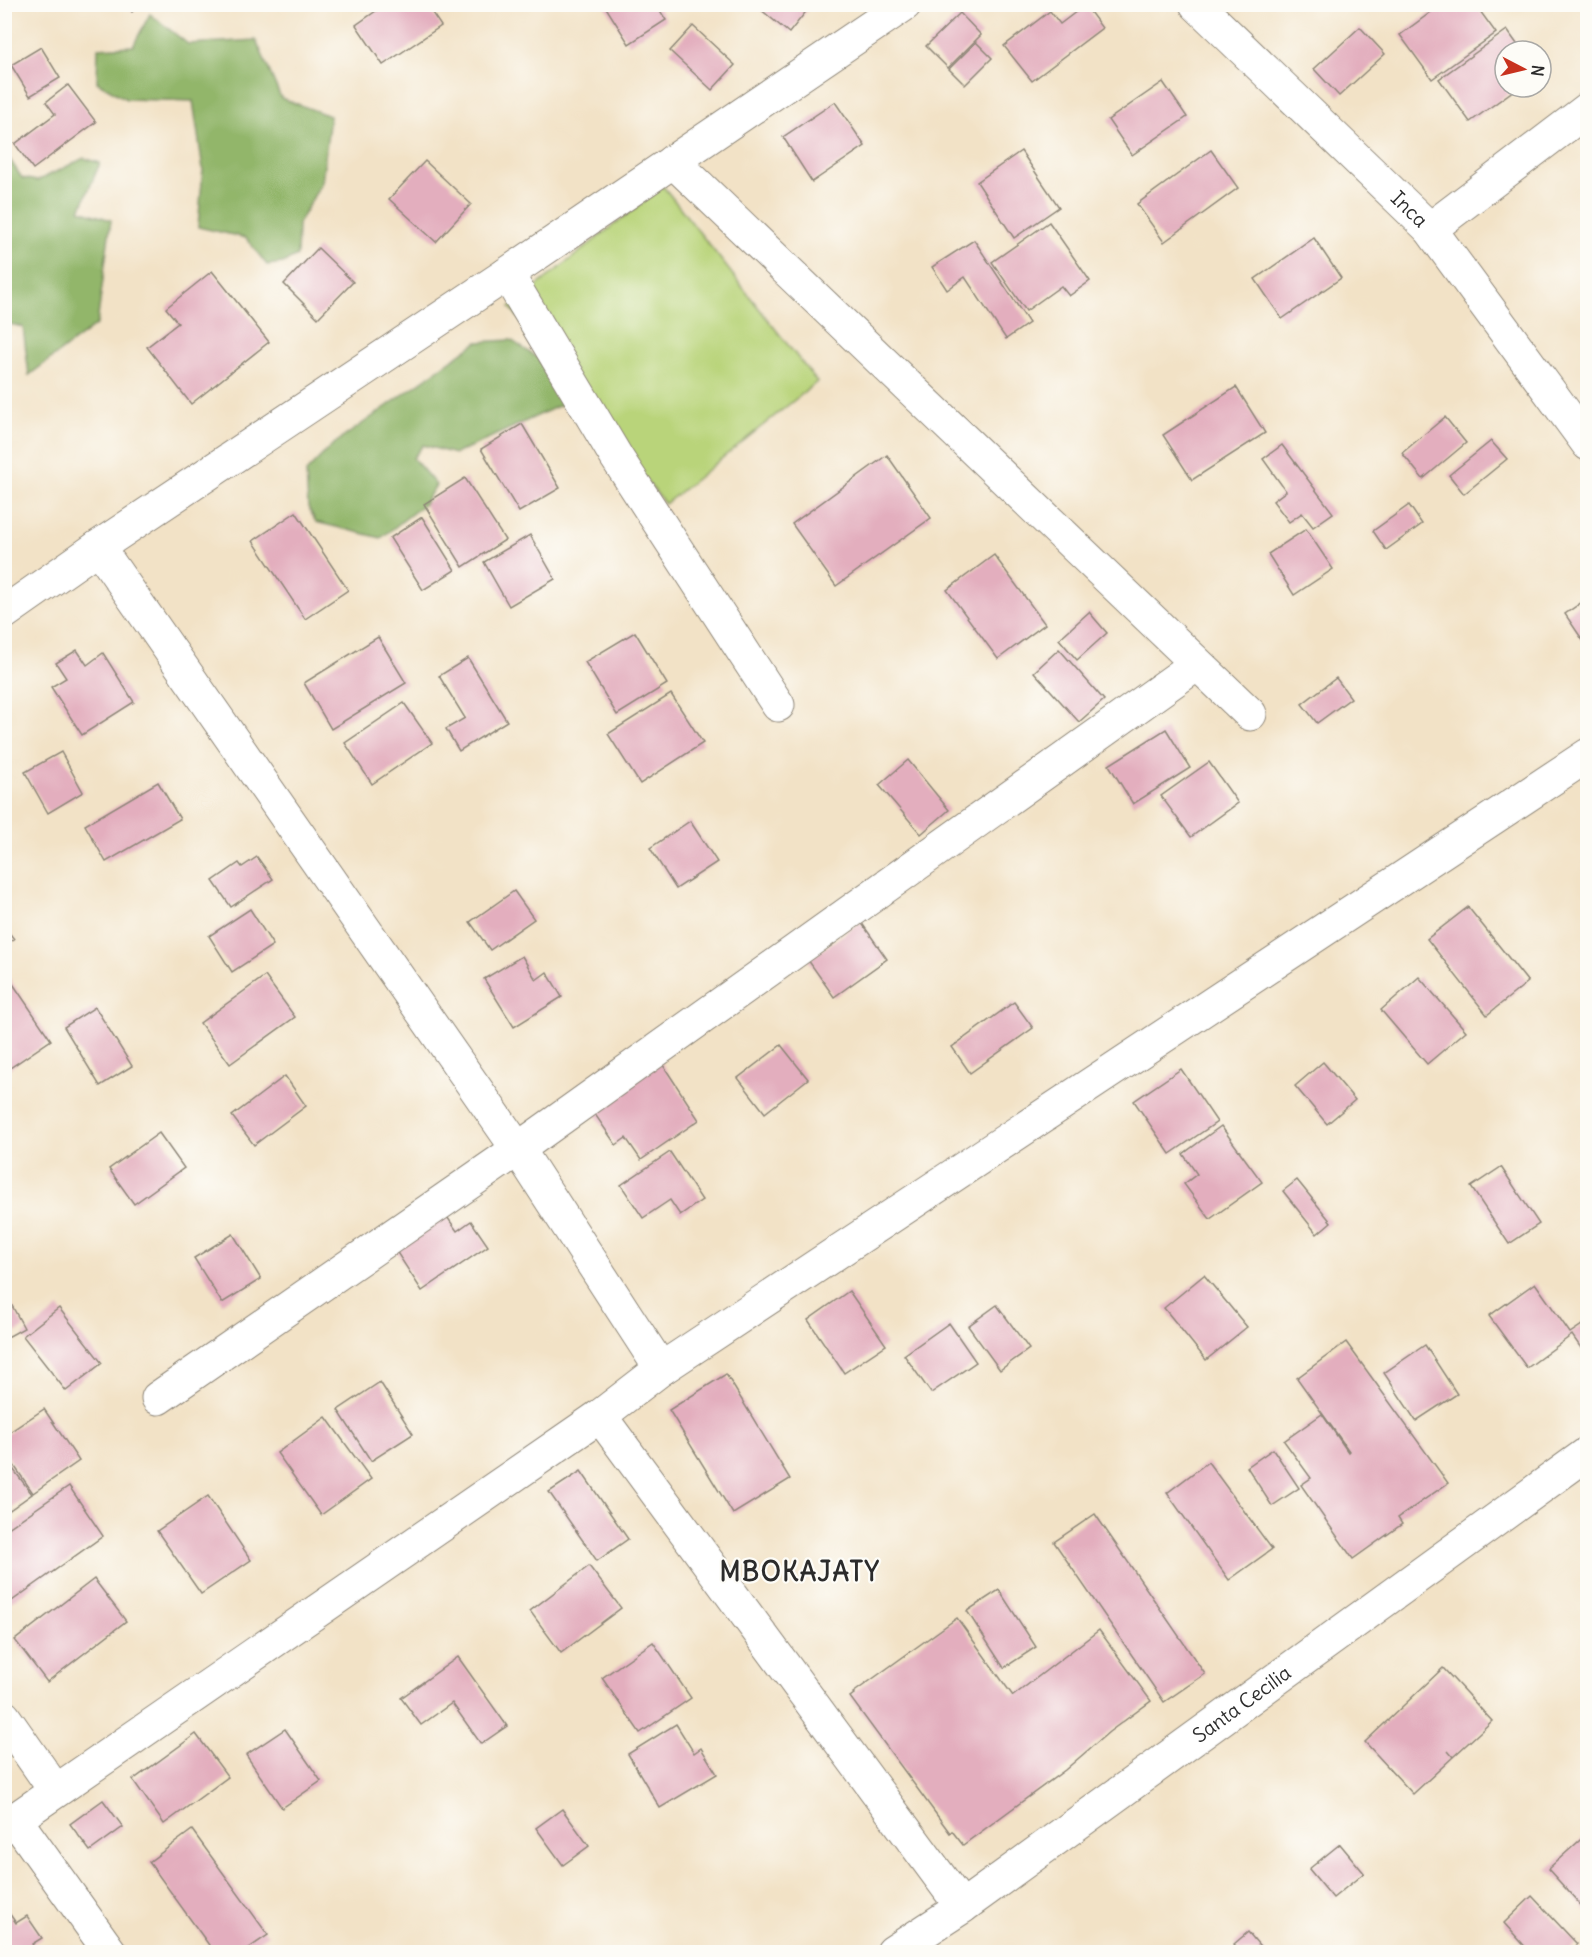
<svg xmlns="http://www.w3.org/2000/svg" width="1592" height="1957" font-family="Delius,sans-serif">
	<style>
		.green { fill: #b9d47a; stroke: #728052; stroke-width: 1.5 }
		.forest { fill: #92b66a; stroke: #5e704a; stroke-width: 1.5 }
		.building { fill: #e3aebe }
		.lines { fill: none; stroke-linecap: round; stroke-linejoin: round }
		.minor-casing { stroke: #8e8678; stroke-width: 35 }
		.tertiary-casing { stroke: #8e8678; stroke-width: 35 }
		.minor { stroke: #fff; stroke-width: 33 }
		.tertiary { stroke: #fff; stroke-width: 33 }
		.labels { text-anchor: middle; stroke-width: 4.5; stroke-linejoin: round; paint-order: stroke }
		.street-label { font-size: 20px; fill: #2b2b2b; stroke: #fdfcf7 }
		.district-label { font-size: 26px; font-weight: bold; letter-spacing: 1.5px; fill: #2b2b2b; stroke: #fdfcf7 }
	</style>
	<rect width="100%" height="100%" fill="#fdfcf7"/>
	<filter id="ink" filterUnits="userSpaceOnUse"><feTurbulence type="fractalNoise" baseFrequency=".0167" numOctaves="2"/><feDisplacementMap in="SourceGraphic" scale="12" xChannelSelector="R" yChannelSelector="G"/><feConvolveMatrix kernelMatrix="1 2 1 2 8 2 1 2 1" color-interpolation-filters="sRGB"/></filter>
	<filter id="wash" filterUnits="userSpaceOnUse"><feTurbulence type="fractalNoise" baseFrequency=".008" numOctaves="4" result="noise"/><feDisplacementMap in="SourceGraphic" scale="24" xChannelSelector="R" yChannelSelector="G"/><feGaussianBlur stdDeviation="1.35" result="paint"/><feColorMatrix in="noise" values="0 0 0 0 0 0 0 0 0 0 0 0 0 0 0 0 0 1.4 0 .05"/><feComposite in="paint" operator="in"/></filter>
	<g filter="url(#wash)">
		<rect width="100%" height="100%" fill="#f2e2c6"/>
		<path class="green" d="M 663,186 L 817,382 L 665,504 L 510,307 Z"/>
		<g class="forest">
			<path d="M 150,14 L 188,44 L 256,40 L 281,98 L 330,116 L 322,182 L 298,224 L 297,256 L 283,263 L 267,265 L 246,238 L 198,227 L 203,169 L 193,101 L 126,99 L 97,82 L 98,48 L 133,46 Z"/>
			<path d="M 4,151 L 22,178 L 37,181 L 84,158 L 100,163 L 80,210 L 111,220 L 97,324 L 29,375 L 23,327 L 5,323 Z"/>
			<path d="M 511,340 L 539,359 L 563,404 L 455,454 L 423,445 L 413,458 L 436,485 L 424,504 L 381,538 L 316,522 L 308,507 L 306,472 L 331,446 L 477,342 Z"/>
		</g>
		<g id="blocks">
			<g class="building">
				<path d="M 126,4 L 141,4 L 132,12 Z"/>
				<path d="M 386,4 L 426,4 L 441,26 L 383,65 L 356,25 Z"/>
				<path d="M 608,4 L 656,4 L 666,20 L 629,44 L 605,6 Z"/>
				<path d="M 754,4 L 812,4 L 789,33 Z"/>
				<path d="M 1442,4 L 1475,4 L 1496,33 L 1432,79 L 1400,35 Z"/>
				<path d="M 1085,5 L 1102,28 L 1032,81 L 1004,46 L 1050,11 L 1060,24 Z"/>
				<path d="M 960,13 L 981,35 L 948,68 L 926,46 Z"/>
				<path d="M 693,26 L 735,65 L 712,90 L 670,51 Z"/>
				<path d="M 1360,27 L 1385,54 L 1339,96 L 1314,69 Z"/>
				<path d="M 1507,30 L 1522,51 L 1505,51 L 1505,64 L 1499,69 L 1505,78 L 1505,87 L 1512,87 L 1514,90 L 1470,122 L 1439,79 Z"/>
				<path d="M 976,42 L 992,58 L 965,85 L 949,69 Z"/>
				<path d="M 41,47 L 60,78 L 30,96 L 11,65 Z"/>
				<path d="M 1163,82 L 1187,117 L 1132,155 L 1108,120 Z"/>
				<path d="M 68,85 L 96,122 L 33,169 L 15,144 L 55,114 L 46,102 Z"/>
				<path d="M 835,102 L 865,146 L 812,182 L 783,137 Z"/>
				<path d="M 1211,150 L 1238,188 L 1164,242 L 1137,204 Z"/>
				<path d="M 1021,151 L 1059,207 L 1014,238 L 977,182 Z"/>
				<path d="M 425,161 L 471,204 L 436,242 L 389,199 Z"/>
				<path d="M 1049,222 L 1090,281 L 1069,296 L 1061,286 L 1026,311 L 992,262 Z"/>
				<path d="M 1314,238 L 1341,278 L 1282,319 L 1255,279 Z"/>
				<path d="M 974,240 L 1029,323 L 1006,339 L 965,277 L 947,290 L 932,267 Z"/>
				<path d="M 318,248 L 353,282 L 318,318 L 284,284 Z"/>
				<path d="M 212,271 L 269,342 L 191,404 L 147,347 L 178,323 L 166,308 Z"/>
				<path d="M 1236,387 L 1265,433 L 1192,480 L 1163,435 Z"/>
				<path d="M 1445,417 L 1466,443 L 1423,479 L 1402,453 Z"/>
				<path d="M 522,424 L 560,488 L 519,512 L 481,449 Z"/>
				<path d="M 1491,441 L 1507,459 L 1464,494 L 1449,475 Z"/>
				<path d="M 1282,445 L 1333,513 L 1313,527 L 1302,513 L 1289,522 L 1273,501 L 1286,491 L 1263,459 Z"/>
				<path d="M 887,455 L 931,518 L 836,586 L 792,524 Z"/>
				<path d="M 465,478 L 505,540 L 463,567 L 424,504 Z"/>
				<path d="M 1409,505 L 1422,524 L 1386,550 L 1373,531 Z"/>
				<path d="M 296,512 L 348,590 L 305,619 L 253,541 Z"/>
				<path d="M 422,517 L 455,570 L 423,590 L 390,538 Z"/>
				<path d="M 1306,529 L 1333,569 L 1294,595 L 1268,554 Z"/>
				<path d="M 530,535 L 555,579 L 509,606 L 484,562 Z"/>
				<path d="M 994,555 L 1045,624 L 998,659 L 947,590 Z"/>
				<path d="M 1588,598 L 1588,648 L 1565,614 Z"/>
				<path d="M 1089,612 L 1107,633 L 1077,660 L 1059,639 Z"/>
				<path d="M 635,632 L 667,684 L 617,715 L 585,662 Z"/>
				<path d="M 378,637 L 406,683 L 331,729 L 304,683 Z"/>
				<path d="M 1059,649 L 1104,700 L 1079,722 L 1034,672 Z"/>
				<path d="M 77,650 L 87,665 L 103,653 L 134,702 L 82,735 L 51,687 L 66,678 L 56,663 Z"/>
				<path d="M 468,658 L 507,721 L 459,751 L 446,729 L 465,718 L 439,676 Z"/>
				<path d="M 1336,678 L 1351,698 L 1317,723 L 1302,704 Z"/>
				<path d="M 671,694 L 703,743 L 640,784 L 608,734 Z"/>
				<path d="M 404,703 L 432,743 L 372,784 L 345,743 Z"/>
				<path d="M 1166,729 L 1190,768 L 1133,804 L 1109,765 Z"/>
				<path d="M 61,752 L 83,792 L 48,813 L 25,772 Z"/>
				<path d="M 908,760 L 949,810 L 921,834 L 879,785 Z"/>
				<path d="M 1209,762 L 1238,803 L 1191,837 L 1161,796 Z"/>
				<path d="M 158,782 L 180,819 L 106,862 L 85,825 Z"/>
				<path d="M 690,821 L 717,862 L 676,889 L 650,848 Z"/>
				<path d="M 257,857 L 273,879 L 231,907 L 213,881 L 239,863 L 242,867 Z"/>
				<path d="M 514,891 L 534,919 L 490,950 L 470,922 Z"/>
				<path d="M 1468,907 L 1528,982 L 1487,1015 L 1427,939 Z"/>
				<path d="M 250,909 L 273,945 L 232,972 L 209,936 Z"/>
				<path d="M 861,922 L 887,959 L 834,997 L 808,960 Z"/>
				<path d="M 4,926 L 14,939 L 4,946 Z"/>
				<path d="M 522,956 L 536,980 L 547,972 L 562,997 L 514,1027 L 484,979 Z"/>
				<path d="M 265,976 L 295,1017 L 230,1064 L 200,1023 Z"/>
				<path d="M 1419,977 L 1466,1031 L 1427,1064 L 1381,1010 Z"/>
				<path d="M 9,978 L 51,1040 L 4,1072 L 4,981 Z"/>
				<path d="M 1014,1002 L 1033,1028 L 970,1073 L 952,1047 Z"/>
				<path d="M 95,1007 L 132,1066 L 100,1086 L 64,1027 Z"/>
				<path d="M 781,1045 L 808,1079 L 765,1113 L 738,1078 Z"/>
				<path d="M 661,1062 L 699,1120 L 641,1160 L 626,1138 L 616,1145 L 592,1110 Z"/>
				<path d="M 1323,1062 L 1355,1100 L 1327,1124 L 1295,1086 Z"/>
				<path d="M 1181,1069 L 1217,1122 L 1170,1154 L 1134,1101 Z"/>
				<path d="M 285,1076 L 306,1106 L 254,1145 L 232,1116 Z"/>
				<path d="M 1221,1126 L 1262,1182 L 1210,1219 L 1184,1184 L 1197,1174 L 1183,1154 Z"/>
				<path d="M 159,1133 L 184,1168 L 134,1204 L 109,1169 Z"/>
				<path d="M 670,1152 L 702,1200 L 680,1215 L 670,1200 L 643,1218 L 621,1185 Z"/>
				<path d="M 1501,1167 L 1539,1224 L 1509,1244 L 1471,1187 Z"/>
				<path d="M 1297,1180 L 1331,1222 L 1317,1234 L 1283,1191 Z"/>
				<path d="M 445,1214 L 457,1231 L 471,1221 L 488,1246 L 422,1291 L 394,1248 Z"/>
				<path d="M 233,1234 L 261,1279 L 222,1303 L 194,1258 Z"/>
				<path d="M 1204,1275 L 1247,1327 L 1206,1360 L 1164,1308 Z"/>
				<path d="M 1535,1283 L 1570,1333 L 1588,1321 L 1588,1358 L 1572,1335 L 1527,1368 L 1489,1316 Z"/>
				<path d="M 849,1291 L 886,1345 L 844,1373 L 808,1320 Z"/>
				<path d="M 10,1302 L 24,1328 L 4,1339 L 4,1305 Z"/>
				<path d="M 997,1305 L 1029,1349 L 1000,1370 L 968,1326 Z"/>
				<path d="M 59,1308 L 102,1363 L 66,1391 L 23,1336 Z"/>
				<path d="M 949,1323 L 976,1362 L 931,1393 L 904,1355 Z"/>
				<path d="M 1346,1342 L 1448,1483 L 1398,1518 L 1402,1524 L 1353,1559 L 1301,1485 L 1311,1478 L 1284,1441 L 1322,1414 L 1348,1452 L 1349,1451 L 1297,1378 Z"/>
				<path d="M 1425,1345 L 1457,1394 L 1416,1421 L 1384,1373 Z"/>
				<path d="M 726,1374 L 790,1479 L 733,1514 L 669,1410 Z"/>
				<path d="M 380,1382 L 413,1434 L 371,1461 L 338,1410 Z"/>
				<path d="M 44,1409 L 79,1461 L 33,1493 L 4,1451 L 4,1436 Z"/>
				<path d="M 326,1417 L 371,1479 L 321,1515 L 277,1453 Z"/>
				<path d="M 1273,1449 L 1299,1488 L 1272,1506 L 1247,1467 Z"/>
				<path d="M 4,1457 L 32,1494 L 4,1514 Z"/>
				<path d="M 1208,1462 L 1272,1549 L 1229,1580 L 1167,1493 Z"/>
				<path d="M 581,1471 L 628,1539 L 597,1561 L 549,1492 Z"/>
				<path d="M 69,1486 L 103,1536 L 9,1603 L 4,1597 L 4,1531 Z"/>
				<path d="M 208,1496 L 251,1560 L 201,1594 L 157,1531 Z"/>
				<path d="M 1095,1514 L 1205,1674 L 1164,1702 L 1054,1542 Z"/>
				<path d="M 589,1566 L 621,1608 L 561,1653 L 530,1611 Z"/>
				<path d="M 94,1579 L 126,1621 L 47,1682 L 15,1640 Z"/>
				<path d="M 999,1590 L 1036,1647 L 1004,1668 L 967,1611 Z"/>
				<path d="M 957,1618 L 1013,1696 L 1099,1630 L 1151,1701 L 1109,1732 L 1065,1770 L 963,1845 L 952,1831 L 950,1833 L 850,1697 L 854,1694 L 853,1693 Z"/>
				<path d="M 653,1642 L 691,1698 L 640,1733 L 602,1678 Z"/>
				<path d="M 458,1657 L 507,1726 L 481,1744 L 452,1703 L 421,1725 L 401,1698 Z"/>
				<path d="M 1443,1668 L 1492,1721 L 1453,1757 L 1448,1751 L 1453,1757 L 1413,1794 L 1365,1742 Z"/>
				<path d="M 676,1724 L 694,1753 L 701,1748 L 717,1774 L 660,1808 L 628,1754 Z"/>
				<path d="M 285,1729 L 321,1781 L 282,1808 L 246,1755 Z"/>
				<path d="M 196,1734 L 228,1777 L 164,1824 L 133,1780 Z"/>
				<path d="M 103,1800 L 123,1827 L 90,1851 L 70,1824 Z"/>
				<path d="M 562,1809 L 589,1846 L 563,1865 L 536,1828 Z"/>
				<path d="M 192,1830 L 268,1935 L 243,1952 L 214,1952 L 149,1862 Z"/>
				<path d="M 1588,1833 L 1588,1913 L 1548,1869 Z"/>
				<path d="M 1340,1844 L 1364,1873 L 1333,1898 L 1309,1869 Z"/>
				<path d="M 1532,1896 L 1577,1944 L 1569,1952 L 1530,1952 L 1504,1923 Z"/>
				<path d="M 4,1906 L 16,1923 L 27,1916 L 42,1938 L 32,1944 L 37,1952 L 4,1952 Z"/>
				<path d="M 1248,1932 L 1265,1952 L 1241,1952 L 1234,1944 Z"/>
				<path d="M 1488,1947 L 1493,1952 L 1481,1952 Z"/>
			</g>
		</g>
	</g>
	<g filter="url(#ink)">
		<use href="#blocks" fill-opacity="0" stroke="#8e8678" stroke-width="1.5"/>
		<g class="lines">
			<defs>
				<g id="minor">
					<path id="s1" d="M 1196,4 L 1430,229 L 1588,444"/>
					<path d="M 673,161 L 1250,714"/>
					<path d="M 1430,229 L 1588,109"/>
					<path d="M 507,274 L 617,458 L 778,705"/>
					<path d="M 98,547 L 524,1158 L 661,1369"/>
					<path d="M 4,613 L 98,547 L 507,274 L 905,4"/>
					<path d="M 158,1398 L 518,1149 L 1197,664"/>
					<path d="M 600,1416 L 962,1907"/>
					<path d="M 4,1717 L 55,1790"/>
					<path d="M 15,1819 L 110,1952"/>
					<path d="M 4,1827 L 600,1416 L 661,1369 L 1588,755"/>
				</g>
				<g id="tertiary">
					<path id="s2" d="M 893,1952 L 962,1907 L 1588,1453"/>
				</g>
			</defs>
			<use href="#minor" class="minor-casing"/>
			<use href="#tertiary" class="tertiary-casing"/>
			<use href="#minor" class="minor"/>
			<use href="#tertiary" class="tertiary"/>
		</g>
	</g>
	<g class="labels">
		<g class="street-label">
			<text dy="7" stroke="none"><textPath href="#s1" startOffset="296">Inca</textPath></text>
			<text dy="7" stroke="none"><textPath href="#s2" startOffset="428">Santa Cecilia</textPath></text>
		</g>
		<g class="district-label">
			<text x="800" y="1581">MBOKAJATY</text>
		</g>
	</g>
	<rect width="1592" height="1957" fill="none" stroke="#fdfcf7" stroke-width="24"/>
	<g transform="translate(1523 69) rotate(97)"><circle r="28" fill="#fdfcf7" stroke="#a9a8a5" stroke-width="1.5"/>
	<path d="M0-4.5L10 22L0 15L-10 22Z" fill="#c8321e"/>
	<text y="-9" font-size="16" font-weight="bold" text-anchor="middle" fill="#2b2b2b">N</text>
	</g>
</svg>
